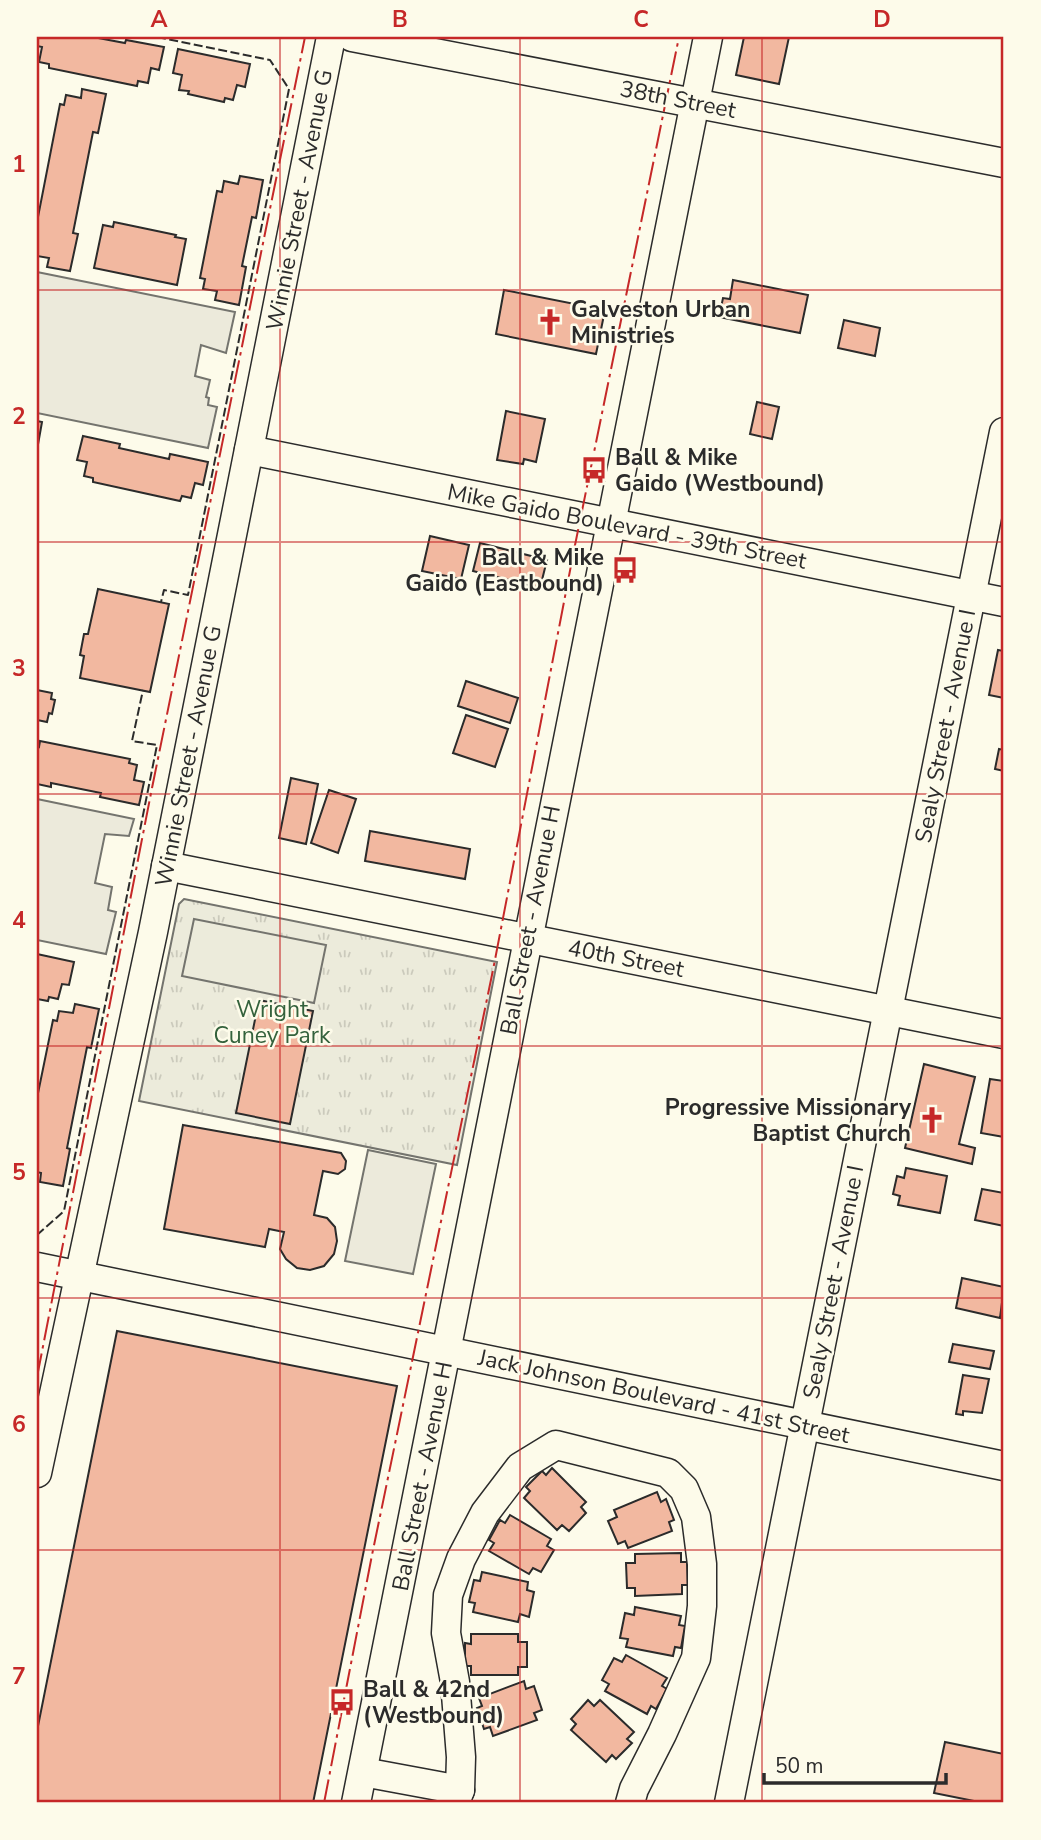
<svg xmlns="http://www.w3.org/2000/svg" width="1041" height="1840" font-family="'Nunito Sans',sans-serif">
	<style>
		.grass { fill: url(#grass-tufts); stroke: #74746e; stroke-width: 2 }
		.garden { fill: #ecebdb; stroke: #74746e; stroke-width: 2 }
		.parking { fill: #eceadb; stroke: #74746e; stroke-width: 2 }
		.building { fill: #f2b8a0; stroke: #2b2b2b; stroke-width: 2 }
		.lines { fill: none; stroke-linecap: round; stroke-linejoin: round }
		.minor-casing { stroke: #2b2b2b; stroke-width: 31 }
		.minor { stroke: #fdfbea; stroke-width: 28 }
		.fence { stroke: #2b2b2b; stroke-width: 2; stroke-dasharray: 9 3.5; stroke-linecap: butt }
		.power { stroke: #c62828; stroke-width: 2; stroke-dasharray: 24 5 3.5 5; stroke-linecap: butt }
		.grid { fill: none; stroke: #c62828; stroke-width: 2; stroke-opacity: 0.55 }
		.labels { text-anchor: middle; stroke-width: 5; stroke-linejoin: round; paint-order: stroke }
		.street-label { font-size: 23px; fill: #2b2b2b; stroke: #fdfbea }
		.poi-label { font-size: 23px; font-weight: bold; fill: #2b2b2b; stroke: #fdfbea; text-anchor: start }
		.park-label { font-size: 23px; fill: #34623c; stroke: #fdfbea }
		.neatline { fill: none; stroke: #c62828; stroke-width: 2.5 }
		.grid-label { font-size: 23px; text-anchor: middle; font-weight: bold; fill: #c62828 }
	</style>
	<defs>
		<pattern id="grass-tufts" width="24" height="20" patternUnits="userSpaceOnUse" patternTransform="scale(1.75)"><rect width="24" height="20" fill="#ecebdb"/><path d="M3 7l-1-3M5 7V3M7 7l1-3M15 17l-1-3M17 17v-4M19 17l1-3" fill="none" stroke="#cbcabc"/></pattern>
	</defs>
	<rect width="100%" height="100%" fill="#fdfbea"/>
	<path class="grass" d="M 184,899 L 497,962 L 457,1165 L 139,1101 L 179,904 Z"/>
	<path class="garden" d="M 194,919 L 326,945 L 314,1003 L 182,976 Z"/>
	<g class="parking">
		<path d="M 37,272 L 235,312 L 226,353 L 201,345 L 195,376 L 210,380 L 206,397 L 209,398 L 208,405 L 217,407 L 208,448 L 37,413 Z"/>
		<path d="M 37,799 L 134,819 L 129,836 L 105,834 L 95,883 L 112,887 L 108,910 L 116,912 L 106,954 L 37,940 Z"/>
		<path d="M 368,1150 L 436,1164 L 413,1274 L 345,1261 Z"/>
	</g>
	<g class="building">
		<path d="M 37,37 L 93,37 L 125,43 L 126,40 L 164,47 L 159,70 L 151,68 L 148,83 L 138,81 L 137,86 L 49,68 L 49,64 L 39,62 L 42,47 L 37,46 Z"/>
		<path d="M 744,37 L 789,37 L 779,84 L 736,75 Z"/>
		<path d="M 178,49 L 250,64 L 245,87 L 237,85 L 233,100 L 225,98 L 224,102 L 188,94 L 189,91 L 179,90 L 182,75 L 173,73 Z"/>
		<path d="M 82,89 L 106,94 L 98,133 L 93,132 L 73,233 L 78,234 L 70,271 L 47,267 L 49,258 L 37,256 L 37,222 L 60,104 L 64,105 L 66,95 L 81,98 Z"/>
		<path d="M 240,176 L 263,180 L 256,218 L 252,217 L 242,266 L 246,267 L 239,305 L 215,300 L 217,291 L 203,289 L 205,279 L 200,278 L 217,191 L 222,192 L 224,181 L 238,184 Z"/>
		<path d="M 114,222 L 176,235 L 175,237 L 186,239 L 177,285 L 94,268 L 103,225 L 113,227 Z"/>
		<path d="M 733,280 L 808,295 L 800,333 L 719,317 L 723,298 L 730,299 Z"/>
		<path d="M 504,290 L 605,310 L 596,354 L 496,334 Z"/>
		<path d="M 844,320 L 880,328 L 875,356 L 838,348 Z"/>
		<path d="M 757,402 L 779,407 L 772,439 L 750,434 Z"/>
		<path d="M 506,411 L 545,419 L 536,462 L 524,459 L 523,464 L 497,460 Z"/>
		<path d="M 37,421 L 42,422 L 37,450 Z"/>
		<path d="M 83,436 L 120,444 L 119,448 L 169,459 L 170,454 L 208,462 L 203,485 L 195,483 L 191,498 L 182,496 L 180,501 L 93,482 L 93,478 L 84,476 L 87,462 L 77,460 Z"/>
		<path d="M 430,536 L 469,545 L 461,579 L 422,571 Z"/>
		<path d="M 480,543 L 547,560 L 540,588 L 473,571 Z"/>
		<path d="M 98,589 L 169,604 L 150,692 L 80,678 L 84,656 L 80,655 L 84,634 L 88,634 Z"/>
		<path d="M 998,650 L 1004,651 L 1004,698 L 989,695 Z"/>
		<path d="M 466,681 L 518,698 L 510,723 L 458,706 Z"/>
		<path d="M 37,690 L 52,693 L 51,699 L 55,700 L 52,714 L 49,713 L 47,722 L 37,720 Z"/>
		<path d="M 466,715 L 508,729 L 495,767 L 453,753 Z"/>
		<path d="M 40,741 L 130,759 L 129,763 L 137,765 L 134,780 L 144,782 L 139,805 L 100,797 L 101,793 L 51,783 L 51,787 L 37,784 L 37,746 L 39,747 Z"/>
		<path d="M 999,749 L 1004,750 L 1004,771 L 995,769 Z"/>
		<path d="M 291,778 L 318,784 L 306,844 L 279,838 Z"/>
		<path d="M 329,790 L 356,799 L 338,853 L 311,843 Z"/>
		<path d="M 370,831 L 470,849 L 465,879 L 365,861 Z"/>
		<path d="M 37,954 L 74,962 L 69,985 L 62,984 L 58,999 L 49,997 L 48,1001 L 37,999 Z"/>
		<path d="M 259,1000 L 313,1011 L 290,1124 L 236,1113 Z"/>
		<path d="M 75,1004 L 99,1009 L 91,1048 L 87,1047 L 67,1148 L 70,1149 L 63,1186 L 40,1182 L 41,1173 L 37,1172 L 37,1098 L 53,1020 L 57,1021 L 59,1011 L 73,1013 Z"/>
		<path d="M 924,1064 L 975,1077 L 959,1144 L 975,1148 L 972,1164 L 905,1148 Z"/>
		<path d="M 990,1079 L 1004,1081 L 1004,1137 L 981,1133 Z"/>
		<path d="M 183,1125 L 341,1153 L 346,1161 L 345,1169 L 338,1174 L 323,1171 L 314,1215 L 327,1218 L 335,1227 L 337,1241 L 334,1254 L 324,1266 L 310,1270 L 297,1268 L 286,1259 L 280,1249 L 284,1232 L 269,1229 L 265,1247 L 164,1229 Z"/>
		<path d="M 906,1168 L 947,1176 L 940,1213 L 898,1205 L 900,1196 L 893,1194 L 897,1176 L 904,1178 Z"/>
		<path d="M 982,1189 L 1004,1193 L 1004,1226 L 975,1220 Z"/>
		<path d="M 962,1278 L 1004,1287 L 1000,1318 L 956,1308 Z"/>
		<path d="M 117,1331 L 397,1386 L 313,1803 L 37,1803 L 37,1731 Z"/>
		<path d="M 953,1344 L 994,1351 L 990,1369 L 949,1362 Z"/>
		<path d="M 963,1375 L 989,1379 L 982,1413 L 963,1411 L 963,1415 L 956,1414 Z"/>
		<path d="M 552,1468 L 586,1502 L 581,1507 L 586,1513 L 569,1531 L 562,1525 L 557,1530 L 524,1498 L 530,1491 L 526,1487 L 542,1471 L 546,1475 Z"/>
		<path d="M 657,1492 L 661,1502 L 666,1499 L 674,1520 L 669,1522 L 672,1531 L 628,1548 L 625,1541 L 618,1544 L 608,1521 L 617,1517 L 614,1510 Z"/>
		<path d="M 510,1515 L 551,1539 L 547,1546 L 554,1550 L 541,1572 L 533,1568 L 529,1574 L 489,1551 L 494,1543 L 489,1540 L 500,1520 L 505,1523 Z"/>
		<path d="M 681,1553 L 681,1562 L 687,1562 L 688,1585 L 682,1585 L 682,1594 L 635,1596 L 635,1588 L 627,1588 L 626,1563 L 635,1563 L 635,1554 Z"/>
		<path d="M 482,1572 L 528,1582 L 527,1590 L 534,1592 L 529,1617 L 520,1614 L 518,1622 L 473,1612 L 475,1603 L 469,1602 L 474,1580 L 480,1581 Z"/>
		<path d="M 635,1607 L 681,1616 L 679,1625 L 685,1626 L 681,1648 L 675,1647 L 673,1656 L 626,1647 L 628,1639 L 620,1638 L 625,1613 L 634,1615 Z"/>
		<path d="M 471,1634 L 518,1634 L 518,1642 L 527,1642 L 527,1667 L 518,1667 L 518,1675 L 471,1675 L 471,1666 L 465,1666 L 465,1643 L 471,1644 Z"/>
		<path d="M 626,1655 L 667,1678 L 662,1686 L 667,1689 L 656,1709 L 651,1706 L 647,1714 L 605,1691 L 609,1684 L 602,1680 L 614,1658 L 622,1662 Z"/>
		<path d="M 524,1681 L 526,1689 L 534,1686 L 542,1710 L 534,1713 L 537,1720 L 493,1736 L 490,1727 L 484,1729 L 477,1708 L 482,1706 L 479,1698 Z"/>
		<path d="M 588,1700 L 594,1706 L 600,1700 L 634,1732 L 627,1739 L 632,1743 L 616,1759 L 612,1755 L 606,1762 L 571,1730 L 576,1724 L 571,1719 Z"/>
		<path d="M 945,1742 L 1004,1754 L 1004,1803 L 984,1803 L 934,1793 Z"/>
	</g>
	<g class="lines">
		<defs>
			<g id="minor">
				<path d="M 352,37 L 1004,163"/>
				<path d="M 249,450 L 1004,602"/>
				<path d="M 166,866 L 1004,1034"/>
				<path d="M 37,1267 L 1004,1466"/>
				<path d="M 37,1473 L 153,932 L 331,37"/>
				<path d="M 363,1772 L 460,1790"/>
				<path d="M 356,1803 L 708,37"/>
				<path d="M 455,1803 L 460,1790 L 461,1757 L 455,1682 L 446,1633 L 448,1595 L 461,1559 L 485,1513 L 520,1467 L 556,1445 L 668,1473 L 684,1489 L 696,1517 L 702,1564 L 702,1606 L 696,1658 L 662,1734 L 634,1789 L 630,1803"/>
				<path d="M 729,1803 L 1004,432"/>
			</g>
		</defs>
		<use href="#minor" class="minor-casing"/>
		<use href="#minor" class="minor"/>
		<g class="fence">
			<path d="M 157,37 L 270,60 L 289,89 L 188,595 L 164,590 L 161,602"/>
			<path d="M 37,1235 L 64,1211 L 157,745 L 132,741 L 143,690"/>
		</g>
		<g class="power">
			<path d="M 37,1377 L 152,788 L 305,37"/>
			<path d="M 324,1803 L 372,1555 L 493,970 L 574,550 L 679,37"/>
		</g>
	</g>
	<path class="grid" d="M 280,37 L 280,1803M 520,37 L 520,1803M 762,37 L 762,1803M 37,290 L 1004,290M 37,542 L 1004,542M 37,794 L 1004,794M 37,1046 L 1004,1046M 37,1298 L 1004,1298M 37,1550 L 1004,1550"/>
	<defs>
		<symbol id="church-bare" viewBox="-9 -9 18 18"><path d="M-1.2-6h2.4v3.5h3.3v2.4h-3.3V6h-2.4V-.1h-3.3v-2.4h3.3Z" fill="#c62828" stroke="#fdfbea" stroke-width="2.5" paint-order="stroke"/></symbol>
		<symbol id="bus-bare" viewBox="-9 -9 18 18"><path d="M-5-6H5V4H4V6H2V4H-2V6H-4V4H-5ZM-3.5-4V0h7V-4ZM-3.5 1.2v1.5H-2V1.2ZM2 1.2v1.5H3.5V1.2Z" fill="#c62828" stroke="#fdfbea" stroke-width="2.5" paint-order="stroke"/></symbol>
	</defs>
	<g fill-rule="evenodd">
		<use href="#church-bare" x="531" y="303" width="38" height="38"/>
		<use href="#bus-bare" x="575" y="451" width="38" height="38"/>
		<use href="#bus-bare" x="606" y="551" width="38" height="38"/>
		<use href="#church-bare" x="913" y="1101" width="38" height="38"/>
		<use href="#bus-bare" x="323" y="1683" width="38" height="38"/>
	</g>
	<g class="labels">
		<g class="street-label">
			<text transform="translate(678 99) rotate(11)" y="8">38th Street</text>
			<text transform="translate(299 200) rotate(-79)" y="8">Winnie Street - Avenue G</text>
			<text transform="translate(627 526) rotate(11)" y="8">Mike Gaido Boulevard - 39th Street</text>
			<text transform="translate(945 726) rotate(-79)" y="8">Sealy Street - Avenue I</text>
			<text transform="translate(188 756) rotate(-79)" y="8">Winnie Street - Avenue G</text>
			<text transform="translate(530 920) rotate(-79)" y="8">Ball Street - Avenue H</text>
			<text transform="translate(626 958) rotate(11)" y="8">40th Street</text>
			<text transform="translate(833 1282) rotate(-79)" y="8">Sealy Street - Avenue I</text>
			<text transform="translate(664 1396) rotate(12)" y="8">Jack Johnson Boulevard - 41st Street</text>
			<text transform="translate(422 1476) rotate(-79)" y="8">Ball Street - Avenue H</text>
		</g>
		<g class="poi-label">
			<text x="571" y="317">Galveston Urban<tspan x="571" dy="26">Ministries</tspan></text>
			<text x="615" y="465">Ball &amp; Mike<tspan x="615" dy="26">Gaido (Westbound)</tspan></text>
			<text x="604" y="565" text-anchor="end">Ball &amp; Mike<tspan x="604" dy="26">Gaido (Eastbound)</tspan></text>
			<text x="911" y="1115" text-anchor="end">Progressive Missionary<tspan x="911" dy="26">Baptist Church</tspan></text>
			<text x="363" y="1697">Ball &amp; 42nd<tspan x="363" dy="26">(Westbound)</tspan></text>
		</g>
		<g class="park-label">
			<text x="272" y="1017">Wright<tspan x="272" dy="26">Cuney Park</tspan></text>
		</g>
	</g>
	<rect width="1041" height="1840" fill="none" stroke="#fdfbea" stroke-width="77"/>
	<path d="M764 1773v10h182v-10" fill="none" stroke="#2b2b2b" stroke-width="3.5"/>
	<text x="775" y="1773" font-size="21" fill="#2b2b2b" stroke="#fdfbea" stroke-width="5" paint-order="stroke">50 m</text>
	<rect x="38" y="38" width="964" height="1763" class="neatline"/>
	<g class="grid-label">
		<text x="159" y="27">A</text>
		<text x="400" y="27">B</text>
		<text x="641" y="27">C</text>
		<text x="882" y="27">D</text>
		<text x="19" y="172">1</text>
		<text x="19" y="424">2</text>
		<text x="19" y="676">3</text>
		<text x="19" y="928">4</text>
		<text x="19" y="1180">5</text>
		<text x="19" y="1432">6</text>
		<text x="19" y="1684">7</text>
	</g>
</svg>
